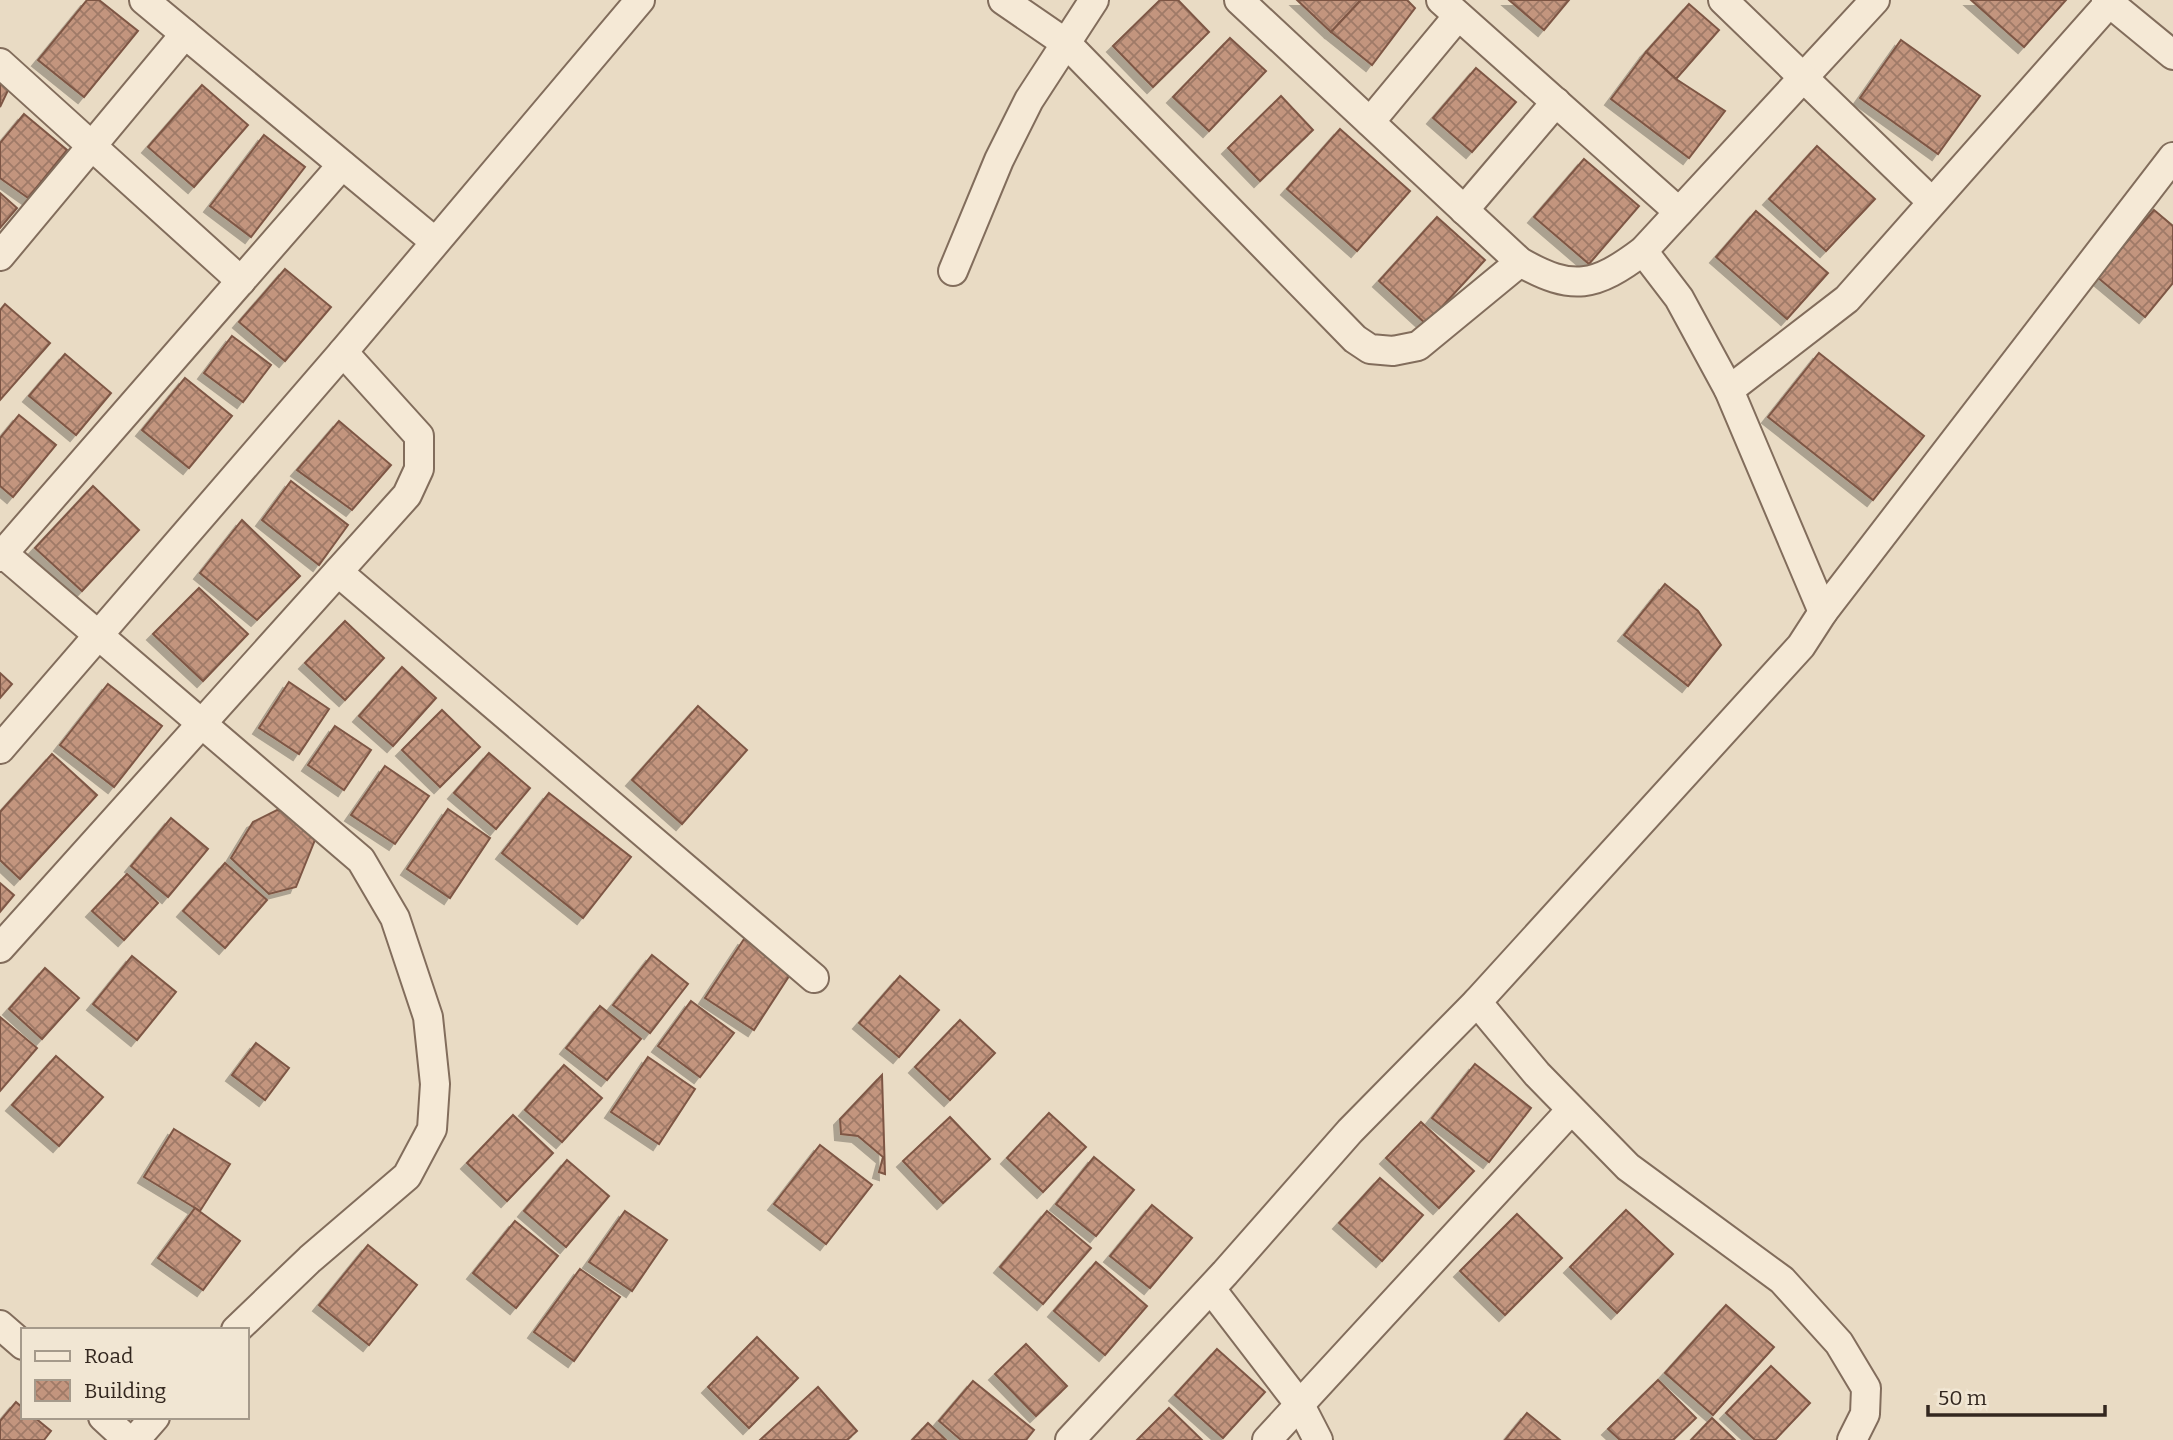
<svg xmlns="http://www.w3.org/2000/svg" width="2173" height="1440" font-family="Bitter,serif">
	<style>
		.building { fill: url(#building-cross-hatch); stroke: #7e5745; stroke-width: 2; filter: url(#shadow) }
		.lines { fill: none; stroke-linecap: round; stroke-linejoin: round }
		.minor-casing { stroke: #826d5c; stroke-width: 32 }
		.minor { stroke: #f5e9d6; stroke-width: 28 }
	</style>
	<defs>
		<pattern id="building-cross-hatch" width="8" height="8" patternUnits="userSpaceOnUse" patternTransform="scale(1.75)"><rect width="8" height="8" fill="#c3957e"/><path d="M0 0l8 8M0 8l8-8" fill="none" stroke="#9f7a67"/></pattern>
		<filter id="shadow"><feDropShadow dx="-6" dy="6" stdDeviation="0" flood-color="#0004"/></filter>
	</defs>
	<rect width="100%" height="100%" fill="#e9dbc4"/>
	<g class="building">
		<path d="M 87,0 L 99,0 L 138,31 L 84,97 L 38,60 Z"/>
		<path d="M 1160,0 L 1178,0 L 1209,32 L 1153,87 L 1113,46 Z"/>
		<path d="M 1297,0 L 1361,0 L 1331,32 Z"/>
		<path d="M 1361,0 L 1407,0 L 1415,8 L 1372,65 L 1331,32 Z"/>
		<path d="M 1509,0 L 1569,0 L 1544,30 Z"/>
		<path d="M 1971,0 L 2066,0 L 2024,47 Z"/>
		<path d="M 1689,4 L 1719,30 L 1676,79 L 1646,52 Z"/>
		<path d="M 1230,38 L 1266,71 L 1209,131 L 1173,97 Z"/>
		<path d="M 1901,40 L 1980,96 L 1938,154 L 1860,98 Z"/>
		<path d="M 1646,52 L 1676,79 L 1725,111 L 1689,158 L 1611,99 Z"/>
		<path d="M 1476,68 L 1516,102 L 1472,152 L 1433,118 Z"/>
		<path d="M 0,76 L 12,82 L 0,107 Z"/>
		<path d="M 202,85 L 248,125 L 194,187 L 148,147 Z"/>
		<path d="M 1281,96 L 1313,130 L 1260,181 L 1228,148 Z"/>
		<path d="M 24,114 L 67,150 L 28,198 L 0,178 L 0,143 Z"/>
		<path d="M 1340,129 L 1410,191 L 1357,251 L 1287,189 Z"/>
		<path d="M 264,135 L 305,167 L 251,237 L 210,206 Z"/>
		<path d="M 1817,146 L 1875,199 L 1826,251 L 1769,199 Z"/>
		<path d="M 1584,159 L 1639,206 L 1589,264 L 1534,217 Z"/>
		<path d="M 0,193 L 17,208 L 0,228 Z"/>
		<path d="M 2154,210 L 2173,226 L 2173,283 L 2145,317 L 2097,277 Z"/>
		<path d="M 1756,211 L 1828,273 L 1787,319 L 1716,257 Z"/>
		<path d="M 1437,217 L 1485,260 L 1426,324 L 1379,281 Z"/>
		<path d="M 285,269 L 331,307 L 285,361 L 239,322 Z"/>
		<path d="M 5,304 L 50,343 L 0,400 L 0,310 Z"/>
		<path d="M 232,336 L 271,365 L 243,402 L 204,373 Z"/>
		<path d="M 1819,353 L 1924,436 L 1873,500 L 1768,417 Z"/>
		<path d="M 65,354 L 111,393 L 76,435 L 29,396 Z"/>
		<path d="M 185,378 L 232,416 L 189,468 L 142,430 Z"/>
		<path d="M 19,415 L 56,445 L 13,497 L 0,486 L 0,438 Z"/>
		<path d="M 339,421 L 391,465 L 352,510 L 297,470 Z"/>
		<path d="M 291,481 L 348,525 L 319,565 L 262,520 Z"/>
		<path d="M 93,486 L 139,530 L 82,591 L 35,548 Z"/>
		<path d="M 242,520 L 300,576 L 257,620 L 200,573 Z"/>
		<path d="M 1665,584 L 1698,611 L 1721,645 L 1688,686 L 1624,635 Z"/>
		<path d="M 199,588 L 248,634 L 203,681 L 153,634 Z"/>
		<path d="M 345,621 L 384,658 L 345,700 L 305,663 Z"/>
		<path d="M 402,667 L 436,698 L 393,746 L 359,716 Z"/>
		<path d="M 0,673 L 12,684 L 0,698 Z"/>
		<path d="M 289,682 L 329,709 L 299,754 L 259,728 Z"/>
		<path d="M 108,684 L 162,726 L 114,787 L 60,745 Z"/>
		<path d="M 698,706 L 747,750 L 682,824 L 632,780 Z"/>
		<path d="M 442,710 L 480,747 L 440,787 L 402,750 Z"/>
		<path d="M 335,726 L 371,750 L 344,790 L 308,765 Z"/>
		<path d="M 489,753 L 530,788 L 496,829 L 454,793 Z"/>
		<path d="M 52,754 L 97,795 L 20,879 L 0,860 L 0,812 Z"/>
		<path d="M 385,766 L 429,796 L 395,844 L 351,815 Z"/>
		<path d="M 549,793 L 631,857 L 583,918 L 502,853 Z"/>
		<path d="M 448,809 L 490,838 L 450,898 L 407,869 Z"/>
		<path d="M 277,810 L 323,820 L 296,887 L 269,894 L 231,858 L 253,822 Z"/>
		<path d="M 171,818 L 208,849 L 168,897 L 131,866 Z"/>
		<path d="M 225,863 L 267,900 L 225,948 L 183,911 Z"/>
		<path d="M 127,874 L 158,903 L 124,940 L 92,911 Z"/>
		<path d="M 0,883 L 14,895 L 0,912 Z"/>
		<path d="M 744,939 L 793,970 L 754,1030 L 705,998 Z"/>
		<path d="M 652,955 L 688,984 L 650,1033 L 613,1005 Z"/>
		<path d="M 132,956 L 176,992 L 137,1040 L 93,1004 Z"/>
		<path d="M 45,968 L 79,998 L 42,1039 L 9,1009 Z"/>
		<path d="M 900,976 L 939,1010 L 899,1057 L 859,1023 Z"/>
		<path d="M 691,1001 L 734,1033 L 700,1077 L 658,1046 Z"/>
		<path d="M 600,1006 L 641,1039 L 607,1080 L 566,1048 Z"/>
		<path d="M 0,1017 L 37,1048 L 0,1091 Z"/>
		<path d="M 960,1020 L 995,1053 L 950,1100 L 915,1067 Z"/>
		<path d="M 256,1043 L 289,1068 L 265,1100 L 232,1075 Z"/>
		<path d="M 56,1056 L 103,1097 L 59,1146 L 12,1105 Z"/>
		<path d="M 648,1057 L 695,1089 L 659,1144 L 611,1112 Z"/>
		<path d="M 1475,1064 L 1531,1108 L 1489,1162 L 1432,1118 Z"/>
		<path d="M 564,1065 L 602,1098 L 562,1142 L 525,1110 Z"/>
		<path d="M 882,1075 L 885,1174 L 879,1172 L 883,1157 L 858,1136 L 841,1134 L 840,1119 Z"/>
		<path d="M 1049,1113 L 1086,1147 L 1043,1192 L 1007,1158 Z"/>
		<path d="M 513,1115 L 553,1153 L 507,1201 L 467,1163 Z"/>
		<path d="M 950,1117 L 990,1159 L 943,1203 L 903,1161 Z"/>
		<path d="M 1421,1122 L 1474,1171 L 1439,1208 L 1386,1158 Z"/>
		<path d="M 174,1129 L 230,1164 L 200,1211 L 144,1177 Z"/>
		<path d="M 820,1145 L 872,1185 L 826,1244 L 774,1204 Z"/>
		<path d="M 1094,1157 L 1134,1190 L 1096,1236 L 1056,1204 Z"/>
		<path d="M 567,1160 L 609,1196 L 566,1247 L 524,1211 Z"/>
		<path d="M 1380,1178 L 1423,1215 L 1382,1261 L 1339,1223 Z"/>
		<path d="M 1152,1205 L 1192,1238 L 1150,1288 L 1110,1256 Z"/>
		<path d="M 195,1208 L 240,1241 L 203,1290 L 158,1258 Z"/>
		<path d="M 1626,1210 L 1673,1254 L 1617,1313 L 1570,1267 Z"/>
		<path d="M 625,1211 L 667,1240 L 632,1291 L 589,1262 Z"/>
		<path d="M 1047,1211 L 1091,1248 L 1043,1304 L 1000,1267 Z"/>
		<path d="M 1517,1214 L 1562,1258 L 1505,1315 L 1460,1271 Z"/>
		<path d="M 515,1221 L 558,1256 L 516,1308 L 473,1273 Z"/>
		<path d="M 368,1245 L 417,1285 L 369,1345 L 319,1305 Z"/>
		<path d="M 1096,1262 L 1147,1306 L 1105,1355 L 1054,1311 Z"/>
		<path d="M 580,1269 L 620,1297 L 574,1361 L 534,1332 Z"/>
		<path d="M 1726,1305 L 1774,1347 L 1713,1415 L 1665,1373 Z"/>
		<path d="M 757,1337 L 798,1378 L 749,1428 L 708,1387 Z"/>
		<path d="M 1026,1344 L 1067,1386 L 1036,1416 L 995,1374 Z"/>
		<path d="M 1217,1349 L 1265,1392 L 1223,1438 L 1175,1395 Z"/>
		<path d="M 1771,1366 L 1810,1403 L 1775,1440 L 1755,1440 L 1726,1413 Z"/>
		<path d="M 1658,1380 L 1696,1418 L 1673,1440 L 1620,1440 L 1608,1429 Z"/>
		<path d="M 973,1381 L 1034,1430 L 1026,1440 L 961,1440 L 939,1421 Z"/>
		<path d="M 818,1387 L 857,1431 L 847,1440 L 760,1440 Z"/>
		<path d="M 16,1402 L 23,1408 L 23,1417 L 34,1417 L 51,1431 L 44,1440 L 0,1440 L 0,1421 Z"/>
		<path d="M 1169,1408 L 1202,1440 L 1137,1440 Z"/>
		<path d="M 1527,1413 L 1560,1440 L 1505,1440 Z"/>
		<path d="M 1712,1418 L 1735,1440 L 1691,1440 Z"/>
		<path d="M 928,1423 L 946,1440 L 912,1440 Z"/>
	</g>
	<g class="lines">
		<defs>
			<g id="minor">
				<path d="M 144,0 L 434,241"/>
				<path d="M 1003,0 L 1067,44 L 1355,339 L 1370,349 L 1393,351 L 1418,346 L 1520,262"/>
				<path d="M 1239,0 L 1520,262 C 1573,292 1595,287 1643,251 L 1875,0"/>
				<path d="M 1441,0 L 1679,212"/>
				<path d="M 1723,0 L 1932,202"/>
				<path d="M 2106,0 L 2173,55"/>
				<path d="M 0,63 L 241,281"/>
				<path d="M 1370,122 L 1458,16"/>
				<path d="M 1464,210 L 1556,102"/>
				<path d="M 1643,251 L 1679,298 L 1729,390 L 1823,612"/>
				<path d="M 0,256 L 185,34"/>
				<path d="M 953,271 L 999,160 L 1029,100 L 1094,0"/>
				<path d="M 1729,390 L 1847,299 L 2109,3"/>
				<path d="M 0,551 L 361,860 L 395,918 L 428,1017 L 435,1084 L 432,1129 L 407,1176 L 310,1259 L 236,1330"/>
				<path d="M 0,557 L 342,165"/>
				<path d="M 338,572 L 814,978"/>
				<path d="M 0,749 L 343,352 L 640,0"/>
				<path d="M 0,948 L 407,495 L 419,469 L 419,436 L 343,352"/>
				<path d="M 1477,1002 L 1537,1074 L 1628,1167 L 1782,1280 L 1839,1343 L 1866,1388 L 1865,1414 L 1852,1440"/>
				<path d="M 1211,1289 L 1300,1405 L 1318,1440"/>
				<path d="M 0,1325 L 23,1345"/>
				<path d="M 103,1417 L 128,1440"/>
				<path d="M 135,1440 L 155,1417"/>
				<path d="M 1070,1440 L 1225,1273 L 1350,1131 L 1477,1002 L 1801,646 L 1823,612 L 2173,157"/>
				<path d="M 1267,1440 L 1571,1110"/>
			</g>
		</defs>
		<use href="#minor" class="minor-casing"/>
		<use href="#minor" class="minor"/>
	</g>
	<rect x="21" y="1328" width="228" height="91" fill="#f1e6d3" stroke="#a59a8b" stroke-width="2"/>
	<rect x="35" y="1351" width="35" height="10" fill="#f5e9d6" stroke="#a59a8b" stroke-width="2"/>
	<text x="84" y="1363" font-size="21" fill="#33271f">Road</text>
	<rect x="35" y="1380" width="35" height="21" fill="url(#building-cross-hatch)" stroke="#a59a8b" stroke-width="2"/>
	<text x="84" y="1398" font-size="21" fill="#33271f">Building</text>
	<path d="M1928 1405v10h177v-10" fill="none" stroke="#33271f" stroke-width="3.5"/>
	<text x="1938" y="1405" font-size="21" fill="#33271f" stroke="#f1e6d3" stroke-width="5" paint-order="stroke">50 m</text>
</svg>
